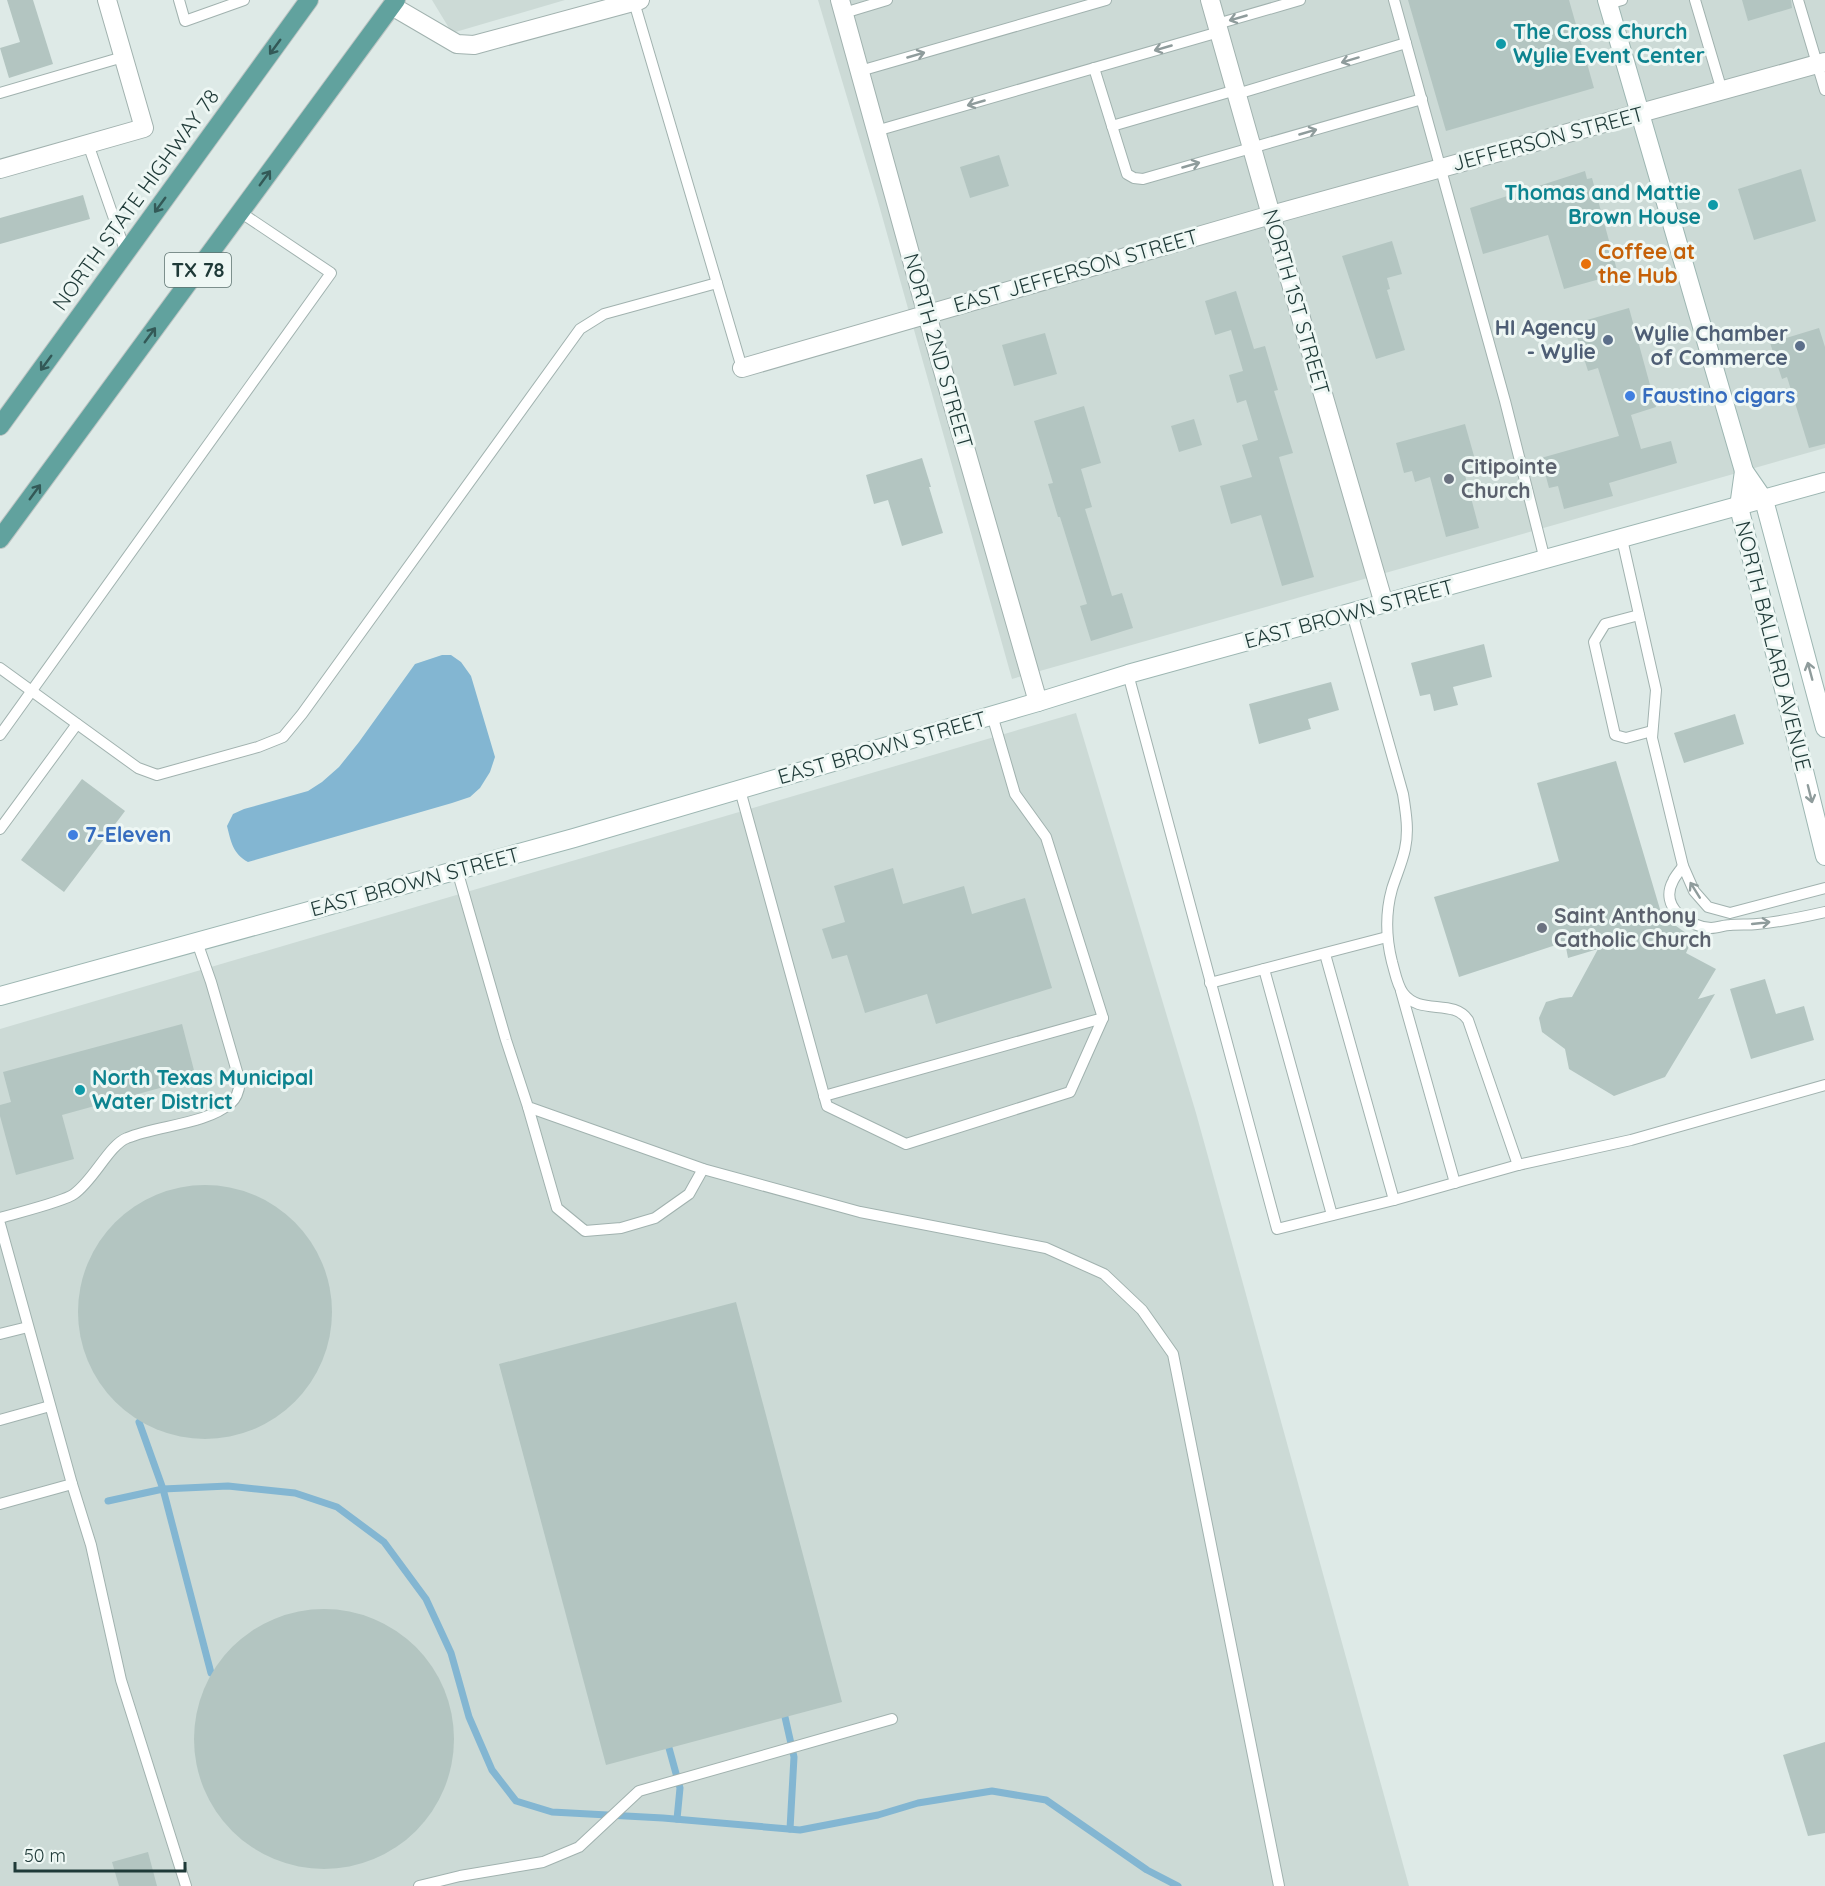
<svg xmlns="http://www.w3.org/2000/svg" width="1825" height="1886" font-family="Quicksand,sans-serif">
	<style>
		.built { fill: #ccdad6 }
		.water { fill: #83b6d2 }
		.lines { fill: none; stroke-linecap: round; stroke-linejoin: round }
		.stream { stroke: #83b6d2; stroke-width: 7 }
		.building { fill: #b3c5c1 }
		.service-casing { stroke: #a1b2af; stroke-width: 12 }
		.minor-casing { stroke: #a1b2af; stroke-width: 20 }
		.secondary-casing { stroke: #9db6b2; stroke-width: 20 }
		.primary-casing { stroke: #bcc4c3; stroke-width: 20 }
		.service { stroke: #fff; stroke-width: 10 }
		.minor { stroke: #fff; stroke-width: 18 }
		.secondary { stroke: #fff; stroke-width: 18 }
		.primary { stroke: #61a29e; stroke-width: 18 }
		.oneway { stroke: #8f9c9c }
		.oneway2 { stroke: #335957 }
		.culture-dot { fill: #0f9aa8; stroke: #eef7f4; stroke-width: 2 }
		.food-dot { fill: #e8710a; stroke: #eef7f4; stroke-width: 2 }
		.service-dot { fill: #5c6f8a; stroke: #eef7f4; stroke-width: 2 }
		.shop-dot { fill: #3f7fe0; stroke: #eef7f4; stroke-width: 2 }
		.worship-dot { fill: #6b7280; stroke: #eef7f4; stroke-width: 2 }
		.labels { text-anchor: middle; stroke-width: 6; stroke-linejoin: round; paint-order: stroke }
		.shield { fill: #eef7f4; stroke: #5d7370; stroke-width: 1.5 }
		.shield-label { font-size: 20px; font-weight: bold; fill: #1f3a38 }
		.culture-label { font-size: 21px; font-weight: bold; fill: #0d838f; stroke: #eef7f4; text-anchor: start }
		.street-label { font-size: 21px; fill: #1f3a38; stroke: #eef7f4 }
		.food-label { font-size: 21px; font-weight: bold; fill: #c56008; stroke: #eef7f4; text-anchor: start }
		.service-label { font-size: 21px; font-weight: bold; fill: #4e5e75; stroke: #eef7f4; text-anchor: end }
		.shop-label { font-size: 21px; font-weight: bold; fill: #366cbe; stroke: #eef7f4; text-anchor: start }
		.worship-label { font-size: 21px; font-weight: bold; fill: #5b616d; stroke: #eef7f4; text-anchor: start }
	</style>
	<rect width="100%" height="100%" fill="#deeae7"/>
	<g class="built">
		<path d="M 432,0 L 565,0 L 452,33 Z"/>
		<path d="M 818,0 L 1825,0 L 1825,448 L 1012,679 L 877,198 Z"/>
		<path d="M 1076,713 L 1196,1113 L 1409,1886 L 0,1886 L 0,1029 Z"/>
	</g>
	<path class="water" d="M 442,655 L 451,655 L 461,662 L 471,676 L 495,757 L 490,772 L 480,788 L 470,797 L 452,803 L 248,862 C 233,854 231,842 227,826 L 233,814 L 244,809 L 308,791 L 322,782 L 339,767 L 359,742 L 415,664 Z"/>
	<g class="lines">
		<g class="stream">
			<path d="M 139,1422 L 163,1489 L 211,1673"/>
			<path d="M 108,1501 L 163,1489 L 228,1486 L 295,1493 L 337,1507 L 384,1542 L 426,1599 L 451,1653 L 469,1717 L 492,1770 L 516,1801 L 552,1812 L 663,1818 L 800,1830 L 878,1815 L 918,1803 L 992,1791 L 1046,1800 L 1147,1870 L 1178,1886"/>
			<path d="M 785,1717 L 794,1757 L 790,1829"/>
			<path d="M 669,1748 L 680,1788 L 677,1819"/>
		</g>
	</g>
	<g class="building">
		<path d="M 7,0 L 33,0 L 53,64 L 9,78 L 0,48 L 20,42 Z"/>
		<path d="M 1408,0 L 1569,0 L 1594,88 L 1446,131 Z"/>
		<path d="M 1742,0 L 1791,0 L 1792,8 L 1748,21 Z"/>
		<path d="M 999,155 L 1009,186 L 970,198 L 960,167 Z"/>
		<path d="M 1801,169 L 1816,221 L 1754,240 L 1738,189 Z"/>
		<path d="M 1585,171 L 1587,179 L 1592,178 L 1618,274 L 1564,289 L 1548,235 L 1483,254 L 1470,208 Z"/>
		<path d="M 83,195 L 90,219 L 0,244 L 0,218 Z"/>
		<path d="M 1392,241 L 1402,274 L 1387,278 L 1390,289 L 1387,290 L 1405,350 L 1376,359 L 1342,256 Z"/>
		<path d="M 1236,291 L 1254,349 L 1265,346 L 1278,390 L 1274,391 L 1293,453 L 1279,457 L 1314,577 L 1282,586 L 1261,515 L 1231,524 L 1220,486 L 1252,477 L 1242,445 L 1258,440 L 1246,400 L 1237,403 L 1229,375 L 1243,371 L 1231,330 L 1215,335 L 1205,301 Z"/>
		<path d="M 1629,308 L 1656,407 L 1631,415 L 1641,449 L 1671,441 L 1677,463 L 1609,483 L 1613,496 L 1564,509 L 1558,486 L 1549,488 L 1541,458 L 1619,436 L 1598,368 L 1588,371 L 1573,324 Z"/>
		<path d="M 1819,328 L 1825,347 L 1825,444 L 1809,448 L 1787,377 L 1782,379 L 1770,343 Z"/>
		<path d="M 1045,333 L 1057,374 L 1014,386 L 1002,345 Z"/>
		<path d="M 1084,406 L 1101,463 L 1081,469 L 1092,507 L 1085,509 L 1112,596 L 1122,593 L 1133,628 L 1091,641 L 1080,606 L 1087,604 L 1060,517 L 1058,517 L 1048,484 L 1053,483 L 1034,421 Z"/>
		<path d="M 1194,419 L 1202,445 L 1179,452 L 1171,426 Z"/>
		<path d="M 1465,424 L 1474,456 L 1461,460 L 1479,528 L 1446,537 L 1430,477 L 1415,482 L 1412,471 L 1404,473 L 1396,443 Z"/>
		<path d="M 922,458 L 931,487 L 929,487 L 943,533 L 902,546 L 888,500 L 874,504 L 866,475 Z"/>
		<path d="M 1484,644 L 1492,677 L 1453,687 L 1458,705 L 1434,711 L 1430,694 L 1420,696 L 1411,663 Z"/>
		<path d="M 1331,682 L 1339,710 L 1308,719 L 1311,729 L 1259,744 L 1249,704 Z"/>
		<path d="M 1735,714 L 1744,744 L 1684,763 L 1674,733 Z"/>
		<path d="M 1616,761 L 1662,916 L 1693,938 L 1686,953 L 1716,969 L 1698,999 L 1715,994 L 1665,1077 L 1614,1096 L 1569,1069 L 1565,1049 L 1542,1032 L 1539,1018 L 1546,1002 L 1560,998 L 1572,997 L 1598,949 L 1568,958 L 1565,942 L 1459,977 L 1434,897 L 1559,861 L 1537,783 Z"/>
		<path d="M 82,779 L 125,811 L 64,892 L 21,860 Z"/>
		<path d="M 893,868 L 903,904 L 964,886 L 972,914 L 1025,898 L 1052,988 L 936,1024 L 927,994 L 865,1013 L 847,955 L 832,959 L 822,929 L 845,922 L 834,886 Z"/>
		<path d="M 1765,979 L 1776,1014 L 1804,1006 L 1814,1040 L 1751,1059 L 1730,989 Z"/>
		<path d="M 182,1024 L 196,1078 L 62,1115 L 74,1159 L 16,1175 L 0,1116 L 0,1105 L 11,1102 L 3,1072 Z"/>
		<circle cx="205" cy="1312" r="127"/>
		<path d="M 736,1302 L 842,1702 L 606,1765 L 499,1364 Z"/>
		<circle cx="324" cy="1739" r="130"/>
		<path d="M 1825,1742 L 1825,1833 L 1808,1836 L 1783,1755 Z"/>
		<path d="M 148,1852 L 157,1886 L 119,1886 L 112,1862 Z"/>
	</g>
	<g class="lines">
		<defs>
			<g id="service">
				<path d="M 179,0 L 185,21 L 244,0"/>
				<path d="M 1394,0 L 1505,401 L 1545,560"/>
				<path d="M 1695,0 L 1722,91"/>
				<path d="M 1798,0 L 1825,90"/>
				<path d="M 634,2 L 742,368"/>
				<path d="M 1608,4 L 1622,0"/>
				<path d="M 844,13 L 887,0"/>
				<path d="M 1217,24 L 1300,0"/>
				<path d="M 1094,68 L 1127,174 L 1134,178 L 1143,179 L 1422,99"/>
				<path d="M 860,71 L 1106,0"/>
				<path d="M 0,93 L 123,57"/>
				<path d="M 1237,94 L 1406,43"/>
				<path d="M 1112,126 L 1236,90"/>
				<path d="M 876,131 L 1219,32"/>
				<path d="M 88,144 L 126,253"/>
				<path d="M 1622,539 L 1656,690 L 1652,738 L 1683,866 L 1694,891 L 1708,907 L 1730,913 L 1825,888"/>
				<path d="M 1352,613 L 1403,794 C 1406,813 1409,831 1405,849 C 1402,863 1396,876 1392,889 C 1385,914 1386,938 1392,962 C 1395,972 1397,985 1403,993 C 1420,1016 1453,998 1468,1020 L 1518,1165"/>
				<path d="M 1639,615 L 1605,624 L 1594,642 L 1615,735 L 1626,738 L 1652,731"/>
				<path d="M 0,668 L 138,768 L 157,775 L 258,747 L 283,737 L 302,714 L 580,329 L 604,314 L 717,283"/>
				<path d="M 1128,674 L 1277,1229 L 1394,1200 L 1518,1165 L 1631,1140 L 1825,1085"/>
				<path d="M 0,735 L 331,273 L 240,212"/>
				<path d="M 740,790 L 827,1106 L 906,1144 L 1070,1092 L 1103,1018 L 1046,837 L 1015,794 L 992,715"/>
				<path d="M 0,829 L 77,724"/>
				<path d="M 1683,866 C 1680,871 1675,876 1673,881 C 1659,907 1688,927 1711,928 C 1718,928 1724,925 1730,925 C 1739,924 1748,925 1757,924 C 1780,922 1803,917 1825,912"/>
				<path d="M 457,870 L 506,1040 L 528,1107 L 703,1169 L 860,1212 L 1046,1248 L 1104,1274 L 1142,1310 L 1173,1354 L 1279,1886"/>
				<path d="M 1325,954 L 1394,1200"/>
				<path d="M 1264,969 L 1332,1215"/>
				<path d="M 1210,983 L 1387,937"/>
				<path d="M 1401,991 L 1455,1183"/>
				<path d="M 824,1096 L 1103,1018"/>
				<path d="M 528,1107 L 557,1208 L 585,1231 L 621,1228 L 655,1218 L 689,1194 L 703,1169"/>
				<path d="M 0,1218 C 16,1213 63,1202 74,1194 C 94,1180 109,1145 127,1138 C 158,1125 205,1125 231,1103 C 237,1098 239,1090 240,1082 L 211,982 L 197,942"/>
				<path d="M 0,1224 L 72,1484 L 0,1504"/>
				<path d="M 0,1334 L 28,1327"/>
				<path d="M 0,1420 L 50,1406"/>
				<path d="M 72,1484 L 91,1545 L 121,1680 L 186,1886"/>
				<path d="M 419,1886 L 460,1876 L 543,1862 L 579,1847 L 639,1791 L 892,1719"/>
			</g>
			<g id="minor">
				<path d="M 840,0 L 927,315 L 1038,702"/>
				<path d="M 1210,0 L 1271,215 L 1384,604"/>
				<path d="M 392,6 L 457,44 L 474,45 L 640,0"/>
				<path d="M 0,169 L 144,128 L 107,0"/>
				<path d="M 742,368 L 1271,215 L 1825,62"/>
			</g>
			<g id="secondary">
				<path d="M 1607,0 L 1744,471 L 1764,500 L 1825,728"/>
				<path d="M 1744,471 L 1739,507 L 1825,856"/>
				<path d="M 0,996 L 574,838 L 1038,702 L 1128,674 L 1825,482"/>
			</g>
			<g id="primary">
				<path d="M 0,426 L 309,0"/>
				<path d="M 0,539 L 396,0"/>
			</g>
		</defs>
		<use href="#service" class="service-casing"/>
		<use href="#minor" class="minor-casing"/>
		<use href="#secondary" class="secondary-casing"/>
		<use href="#primary" class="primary-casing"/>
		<use href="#service" class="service"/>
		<use href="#minor" class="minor"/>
		<use href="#secondary" class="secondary"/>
		<use href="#primary" class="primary"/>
	</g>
	<defs><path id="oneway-shaft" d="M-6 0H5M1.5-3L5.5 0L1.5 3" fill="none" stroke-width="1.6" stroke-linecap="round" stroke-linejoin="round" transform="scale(1.5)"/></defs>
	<g class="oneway">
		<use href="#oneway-shaft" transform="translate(1238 18) rotate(164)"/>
		<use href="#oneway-shaft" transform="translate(1163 48) rotate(164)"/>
		<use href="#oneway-shaft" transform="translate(916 55) rotate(-16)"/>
		<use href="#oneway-shaft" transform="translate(1350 60) rotate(163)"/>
		<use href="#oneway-shaft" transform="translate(976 103) rotate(164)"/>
		<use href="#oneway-shaft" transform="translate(1308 132) rotate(-16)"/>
		<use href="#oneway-shaft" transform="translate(1191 165) rotate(-16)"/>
		<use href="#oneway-shaft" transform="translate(1810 671) rotate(-105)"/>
		<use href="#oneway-shaft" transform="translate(1810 794) rotate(76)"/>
		<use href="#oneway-shaft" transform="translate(1695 890) rotate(-122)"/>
		<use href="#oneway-shaft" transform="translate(1761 923) rotate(-6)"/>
	</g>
	<g class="oneway2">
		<use href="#oneway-shaft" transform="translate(275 47) rotate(126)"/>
		<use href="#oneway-shaft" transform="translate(265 178) rotate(-54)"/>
		<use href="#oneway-shaft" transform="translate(160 205) rotate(126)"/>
		<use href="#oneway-shaft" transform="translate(150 335) rotate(-54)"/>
		<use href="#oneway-shaft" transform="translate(46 363) rotate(126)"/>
		<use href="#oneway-shaft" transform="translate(35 492) rotate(-54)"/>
	</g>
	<g class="culture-dot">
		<circle cx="1501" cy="44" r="6"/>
		<circle cx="1713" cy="205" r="6"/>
		<circle cx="80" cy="1090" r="6"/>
	</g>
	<circle class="food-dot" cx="1586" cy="264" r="6"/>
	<g class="service-dot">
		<circle cx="1608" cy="340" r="6"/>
		<circle cx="1800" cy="346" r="6"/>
	</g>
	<g class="shop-dot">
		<circle cx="1630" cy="396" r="6"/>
		<circle cx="73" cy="835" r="6"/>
	</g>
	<g class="worship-dot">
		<circle cx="1449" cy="479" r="6"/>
		<circle cx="1542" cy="928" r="6"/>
	</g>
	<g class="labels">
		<rect class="shield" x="165" y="253" width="66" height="34" rx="4.5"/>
		<g class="shield-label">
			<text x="198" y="277">TX 78</text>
		</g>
		<g class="culture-label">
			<text x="1513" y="39">The Cross Church<tspan x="1513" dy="24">Wylie Event Center</tspan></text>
			<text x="1701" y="200" text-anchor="end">Thomas and Mattie<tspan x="1701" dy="24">Brown House</tspan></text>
			<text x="92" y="1085">North Texas Municipal<tspan x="92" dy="24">Water District</tspan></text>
		</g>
		<g class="street-label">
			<text transform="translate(1548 139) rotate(-15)" y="7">JEFFERSON STREET</text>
			<text transform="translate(136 200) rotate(-54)" y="7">NORTH STATE HIGHWAY 78</text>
			<text transform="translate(1076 271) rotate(-16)" y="7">EAST JEFFERSON STREET</text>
			<text transform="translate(1296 302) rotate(74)" y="7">NORTH 1ST STREET</text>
			<text transform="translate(938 351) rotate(74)" y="7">NORTH 2ND STREET</text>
			<text transform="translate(1349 614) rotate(-15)" y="7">EAST BROWN STREET</text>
			<text transform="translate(1773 646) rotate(76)" y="7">NORTH BALLARD AVENUE</text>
			<text transform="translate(882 748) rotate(-16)" y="7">EAST BROWN STREET</text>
			<text transform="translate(415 882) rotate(-15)" y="7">EAST BROWN STREET</text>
		</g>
		<g class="food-label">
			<text x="1598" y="259">Coffee at<tspan x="1598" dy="24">the Hub</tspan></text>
		</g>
		<g class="service-label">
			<text x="1596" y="335">HI Agency<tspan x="1596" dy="24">- Wylie</tspan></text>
			<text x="1788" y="341">Wylie Chamber<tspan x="1788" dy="24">of Commerce</tspan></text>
		</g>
		<g class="shop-label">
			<text x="1642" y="403">Faustino cigars</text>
			<text x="85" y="842">7-Eleven</text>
		</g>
		<g class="worship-label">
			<text x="1461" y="474">Citipointe<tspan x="1461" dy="24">Church</tspan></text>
			<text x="1554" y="923">Saint Anthony<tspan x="1554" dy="24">Catholic Church</tspan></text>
		</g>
	</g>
	<path d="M15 1862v9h170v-9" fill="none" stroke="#1f3a38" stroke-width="3"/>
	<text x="24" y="1862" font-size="18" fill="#1f3a38" stroke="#eef7f4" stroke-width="4.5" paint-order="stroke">50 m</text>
</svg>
